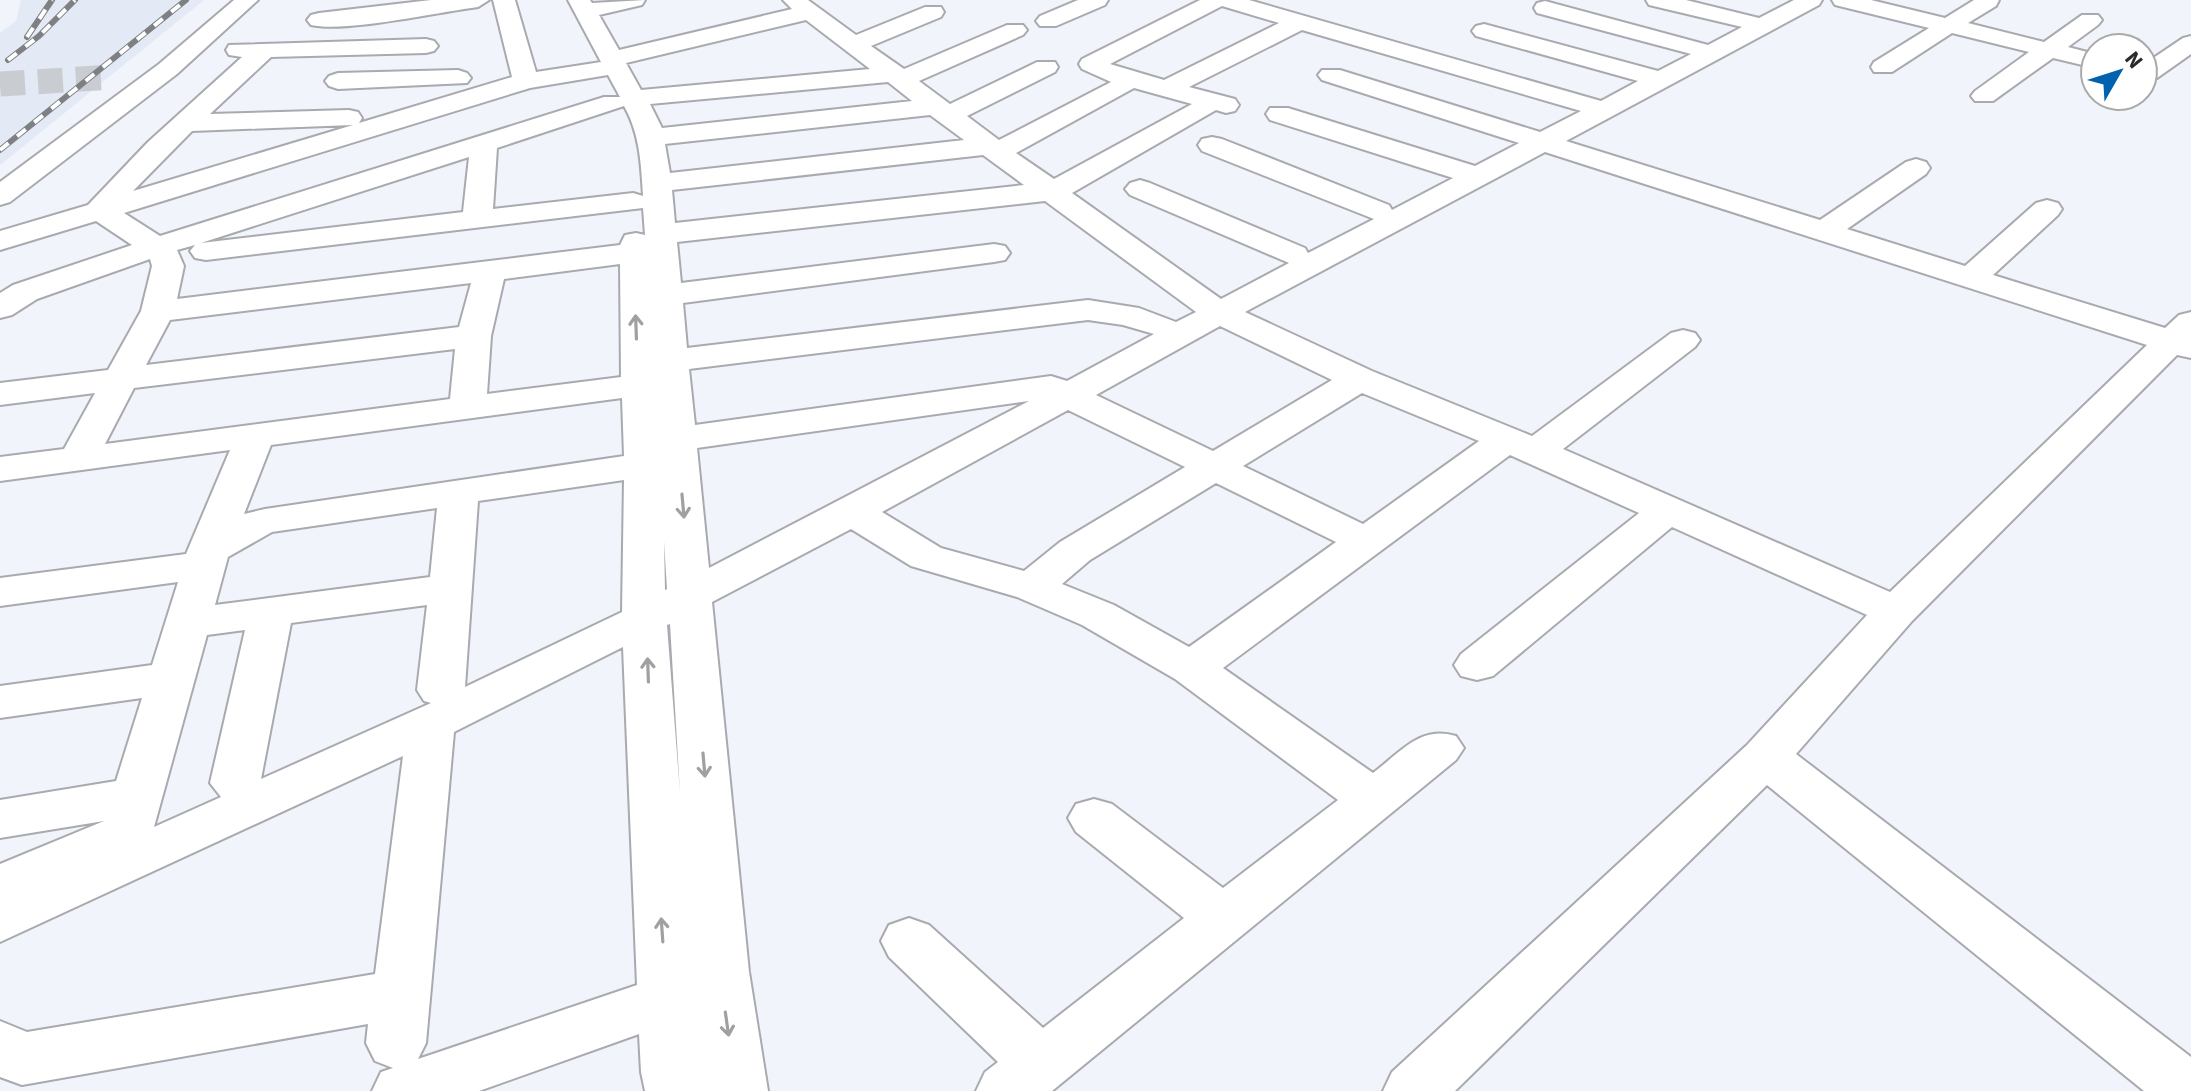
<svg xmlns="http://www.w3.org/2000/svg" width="2191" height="1091" font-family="'Source Sans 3',sans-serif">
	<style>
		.built { fill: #e3e9f5 }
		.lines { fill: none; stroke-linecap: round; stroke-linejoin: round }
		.minor-tunnel { stroke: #c9ccd1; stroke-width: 25; stroke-dasharray: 25 13; stroke-linecap: butt }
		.minor-casing { stroke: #a8aaaf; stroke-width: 4 }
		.minor { fill: #fff; fill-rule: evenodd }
		.rail-casing { stroke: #7e8083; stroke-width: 6 }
		.rail { stroke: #fff; stroke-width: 4; stroke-dasharray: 11; stroke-linecap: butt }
		.oneway { stroke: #9fa0a0 }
	</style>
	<rect width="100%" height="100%" fill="#f1f4fa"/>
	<path class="built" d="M 21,0 L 204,0 L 0,165 L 0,33 L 16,21 Z"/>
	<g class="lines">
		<path class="minor-tunnel" d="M 0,84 L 113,77"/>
		<defs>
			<g id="minor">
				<path d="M 234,0 L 258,0 L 177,74 L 10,202 L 0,205 L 0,182 L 159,64 Z"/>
				<path d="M 431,0 L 489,0 L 478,7 C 439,12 345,33 311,25 L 307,20 L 311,15 L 319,13 Z"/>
				<path d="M 493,0 L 515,0 L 536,72 L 601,62 L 568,0 L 590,0 L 592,3 L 645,0 L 642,5 L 599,15 L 619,50 L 792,9 L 783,0 L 808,0 L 856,35 L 925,7 L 941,7 L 944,12 L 941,17 L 871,46 L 904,69 L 1007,25 L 1023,25 L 1027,30 L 1023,35 L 919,81 L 950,104 L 1037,62 L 1055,62 L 1058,67 L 1055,72 L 967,116 L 999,140 L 1111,82 L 1082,69 L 1079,64 L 1082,59 L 1200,0 L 1249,0 L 1601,101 L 1638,81 L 1476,36 L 1472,31 L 1476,26 L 1484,24 L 1658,71 L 1691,54 L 1537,13 L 1534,8 L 1537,3 L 1545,1 L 1708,45 L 1742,27 L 1649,5 L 1646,0 L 1686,0 L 1759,18 L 1794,0 L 1822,0 L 1819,5 L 1566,141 L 1820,220 L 1906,162 L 1916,159 L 1926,162 L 1930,168 L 1926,174 L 1847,229 L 1965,266 L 2036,203 L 2047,200 L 2058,203 L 2062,209 L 2058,215 L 1993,275 L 2165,328 L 2179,315 L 2191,312 L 2191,358 L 2177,355 L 1912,621 L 1796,754 L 2191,1057 L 2191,1091 L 2144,1091 L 1767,785 L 1455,1091 L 1383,1091 L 1392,1072 L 1747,745 L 1867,615 L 1672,527 L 1493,676 L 1477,680 L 1461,676 L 1454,665 L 1461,654 L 1639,513 L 1510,455 L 1223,668 L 1373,773 C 1401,752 1420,725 1456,736 L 1464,748 L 1456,760 L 1052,1091 L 976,1091 L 985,1072 L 998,1062 L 889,957 L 881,941 L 889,925 L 909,918 L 929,925 L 1043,1028 L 1184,918 L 1076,832 L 1068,818 L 1076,804 L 1094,799 L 1112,804 L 1223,888 L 1338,800 L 1175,679 L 1082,625 L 1017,597 L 911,566 L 851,529 L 712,602 L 749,972 L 768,1091 L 645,1091 L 641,1072 L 639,1034 L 479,1091 L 372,1091 L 381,1072 L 393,1068 L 375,1061 L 366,1043 L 368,1024 L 22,1085 L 0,1077 L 0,1021 L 27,1032 L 375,974 L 403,756 L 0,942 L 0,864 L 104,821 L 0,838 L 0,800 L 116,781 L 142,698 L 0,718 L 0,686 L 152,665 L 178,582 L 0,606 L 0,578 L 186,554 L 230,450 L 0,481 L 0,457 L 64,449 L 95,393 L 0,405 L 0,383 L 108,370 L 141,311 L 152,266 L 150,259 L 37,299 L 12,315 L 0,318 L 0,293 L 13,285 L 132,245 L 96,221 L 0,250 L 0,231 L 88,205 L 148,142 L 242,57 L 229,55 L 226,50 L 229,45 L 426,39 L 434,41 L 438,46 L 434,51 L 426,53 L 271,57 L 210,114 L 349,110 L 358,112 L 362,118 L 359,123 L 512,77 ZM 1222,6 L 1279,23 L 1164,80 L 1110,64 ZM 806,20 L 870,69 L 641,90 L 626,63 ZM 1302,30 L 1581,111 L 1540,132 L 1340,70 L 1322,70 L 1318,75 L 1322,80 L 1519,143 L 1475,166 L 1288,108 L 1270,108 L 1266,114 L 1270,120 L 1453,178 L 1392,210 L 1389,205 L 1222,139 L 1212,137 L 1202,139 L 1198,145 L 1202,151 L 1374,219 L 1308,253 L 1305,248 L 1150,183 L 1140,180 L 1130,183 L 1125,189 L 1130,195 L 1289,263 L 1221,299 L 1072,193 L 1216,110 L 1226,113 L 1235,111 L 1239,105 L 1235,99 L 1189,87 ZM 608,75 L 620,97 L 604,97 L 160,236 L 124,213 L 530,88 ZM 888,82 L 912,101 L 662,128 L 650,104 ZM 1134,88 L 1192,104 L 1054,179 L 1016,153 ZM 624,106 C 640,134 641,164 643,196 L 633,193 L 493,209 L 497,148 ZM 930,115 L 964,140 L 670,173 L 665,144 ZM 353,125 L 133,191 L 192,131 ZM 1545,152 L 2147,345 L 1890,592 L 1563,449 L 1695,347 L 1700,340 L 1695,333 L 1683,330 L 1671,333 L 1532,436 L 1372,371 L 1245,312 ZM 983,155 L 1024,185 L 675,223 L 672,190 ZM 469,157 L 463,212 L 201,243 ZM 1045,201 L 1196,312 L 1176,322 L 1139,308 L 1088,300 L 687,348 L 683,303 L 994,262 L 1005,260 L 1010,253 L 1005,246 L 994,244 L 681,283 L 677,242 ZM 643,208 L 645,235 L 636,233 L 625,235 L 620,245 L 177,299 L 184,266 L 177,250 L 195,245 L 190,251 L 195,258 L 206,260 ZM 620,264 L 621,377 L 487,394 L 491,336 L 504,279 ZM 471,283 L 459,327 L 146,365 L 170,320 ZM 1088,320 L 1123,325 L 1154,334 L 1067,381 L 1051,376 L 695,425 L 689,369 ZM 1220,326 L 1332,380 L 1213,451 L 1096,395 ZM 455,349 L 450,399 L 105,444 L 134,388 ZM 1362,393 L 1479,441 L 1363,524 L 1243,466 ZM 622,398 L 624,456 L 265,509 L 244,514 L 271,445 ZM 1029,401 L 709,568 L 697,448 ZM 1068,410 L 1185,467 L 1060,542 L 1024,571 L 941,548 L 882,512 ZM 624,480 L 622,612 L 465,687 L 478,501 ZM 1216,483 L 1336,542 L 1189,647 L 1114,605 L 1062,584 L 1090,560 ZM 437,508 L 430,577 L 215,605 L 228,557 L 272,532 ZM 664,541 L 667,589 L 665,590 ZM 427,605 L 417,690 L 424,701 L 431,703 L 261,779 L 291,623 ZM 670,624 L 680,793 L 667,625 ZM 245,630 L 210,783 L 221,797 L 154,827 L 207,635 ZM 623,647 L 637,985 L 418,1059 L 426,1043 L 454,732 Z"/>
				<path d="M 1078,0 L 1108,0 L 1105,5 L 1056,26 L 1040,26 L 1036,21 L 1040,16 Z"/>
				<path d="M 1832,0 L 1871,0 L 1945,18 L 1974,0 L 1999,0 L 1996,6 L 1968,23 L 2044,42 L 2082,15 L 2098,15 L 2102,20 L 2098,25 L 2068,47 L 2095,54 L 2095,68 L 2053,58 L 1993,101 L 1975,101 L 1971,96 L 1975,91 L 2029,52 L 1952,33 L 1892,72 L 1874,72 L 1871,67 L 1874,62 L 1929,28 L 1835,5 Z"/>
				<path d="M 2191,36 L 2191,54 L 2157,78 L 2143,79 L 2143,65 L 2183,38 Z"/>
				<path d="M 458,70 L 467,73 L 471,78 L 467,83 L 338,89 L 329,86 L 325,81 L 329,76 L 338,73 Z"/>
			</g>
		</defs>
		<use href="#minor" class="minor-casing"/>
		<use href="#minor" class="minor"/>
		<defs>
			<g id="rail">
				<path d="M 27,37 L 52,0"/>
				<path d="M 8,60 L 39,36 L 75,0"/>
				<path d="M 0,150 L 186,0"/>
			</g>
		</defs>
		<use href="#rail" class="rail-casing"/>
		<use href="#rail" class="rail"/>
	</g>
	<defs><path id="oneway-shaft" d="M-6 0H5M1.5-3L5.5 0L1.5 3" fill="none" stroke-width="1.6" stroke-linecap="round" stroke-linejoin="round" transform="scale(2)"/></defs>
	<g class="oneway">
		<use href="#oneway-shaft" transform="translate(636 327) rotate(-92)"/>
		<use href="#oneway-shaft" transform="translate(683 506) rotate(85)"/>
		<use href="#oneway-shaft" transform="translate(648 670) rotate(-92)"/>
		<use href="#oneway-shaft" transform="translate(704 765) rotate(85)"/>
		<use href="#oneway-shaft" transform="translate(662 930) rotate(-94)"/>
		<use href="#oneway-shaft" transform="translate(727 1024) rotate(82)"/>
	</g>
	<g transform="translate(2119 72) rotate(51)"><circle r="38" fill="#ffffff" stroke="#aaaaab" stroke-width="2"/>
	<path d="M0-6L14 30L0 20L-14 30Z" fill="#0062af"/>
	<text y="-12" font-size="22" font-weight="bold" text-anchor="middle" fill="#2a2b2d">N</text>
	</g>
</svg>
